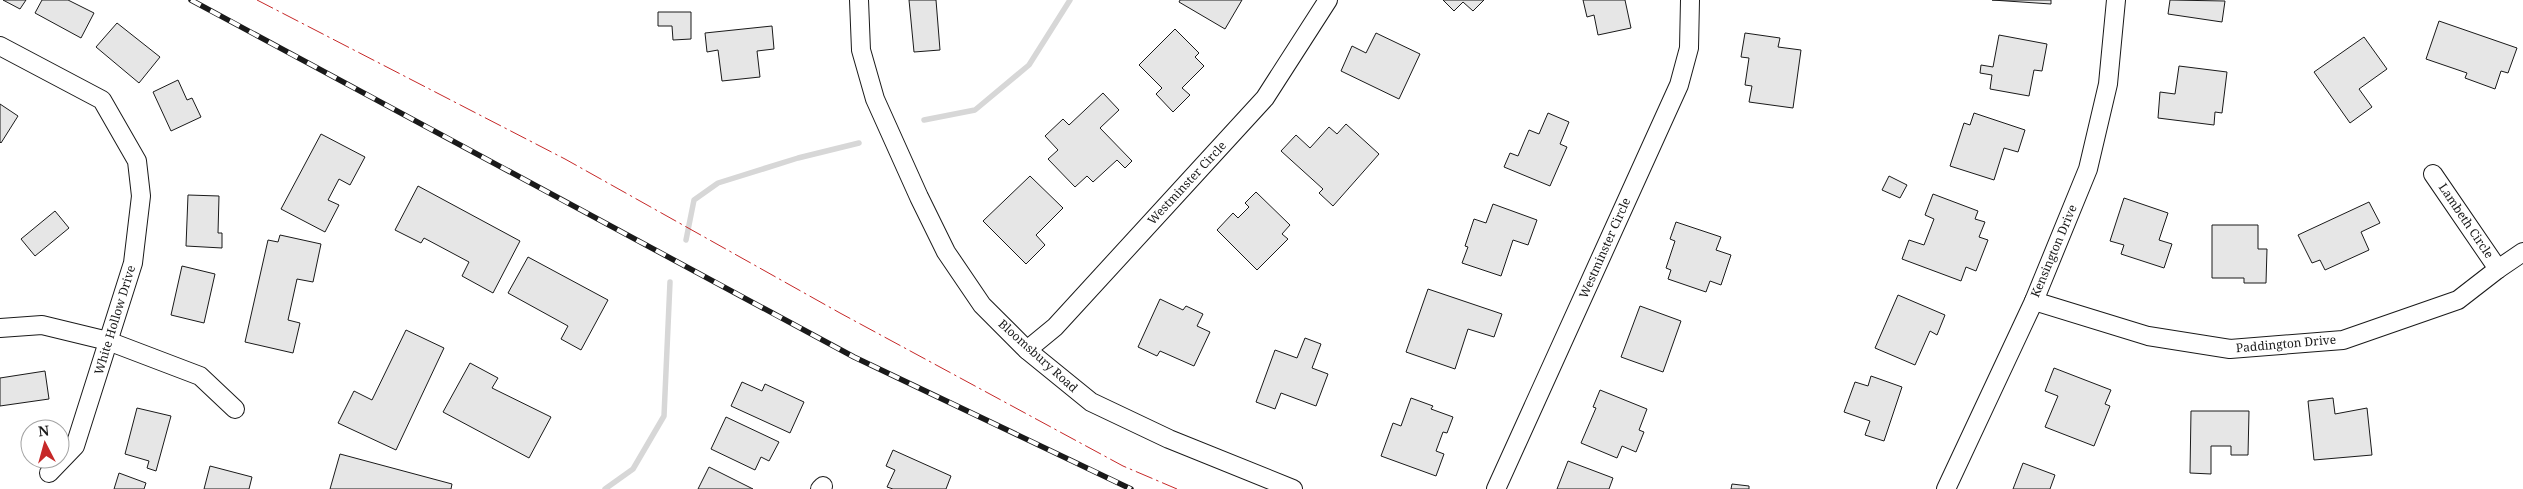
<svg xmlns="http://www.w3.org/2000/svg" width="2523" height="489" font-family="'Noto Serif',serif">
	<style>
		.lines { fill: none; stroke-linecap: round; stroke-linejoin: round }
		.stream { stroke: #d7d7d7; stroke-width: 5.5 }
		.building { fill: #e6e6e6; stroke: #1a1a1a }
		.minor-casing { stroke: #1a1a1a; stroke-width: 20 }
		.minor { stroke: #fff; stroke-width: 18 }
		.rail-casing { stroke: #1a1a1a; stroke-width: 5.5 }
		.rail { stroke: #fff; stroke-width: 4; stroke-dasharray: 11; stroke-linecap: butt }
		.power { stroke: #c62828; stroke-width: 1; stroke-dasharray: 18 4 2.5 4; stroke-linecap: butt }
		.labels { text-anchor: middle; stroke-width: 4; stroke-linejoin: round; paint-order: stroke }
		.street-label { font-size: 12px; fill: #1a1a1a; stroke: #fff }
	</style>
	<rect width="100%" height="100%" fill="#fff"/>
	<g class="lines">
		<g class="stream">
			<path d="M 924,120 L 975,110 L 1029,65 L 1070,0"/>
			<path d="M 686,240 L 694,200 L 718,183 L 798,158 L 859,143"/>
			<path d="M 605,489 L 633,469 L 664,416 L 670,282"/>
		</g>
	</g>
	<g class="building">
		<path d="M 3,0 L 26,0 L 20,9 Z"/>
		<path d="M 42,0 L 68,0 L 94,13 L 81,38 L 35,13 Z"/>
		<path d="M 909,0 L 936,0 L 940,50 L 914,52 Z"/>
		<path d="M 1180,0 L 1242,0 L 1225,29 L 1179,2 Z"/>
		<path d="M 1443,0 L 1484,0 L 1473,11 L 1463,2 L 1454,11 Z"/>
		<path d="M 1583,0 L 1625,0 L 1631,28 L 1598,35 L 1594,15 L 1587,17 Z"/>
		<path d="M 1992,0 L 2051,0 L 2051,4 Z"/>
		<path d="M 2170,0 L 2225,1 L 2222,22 L 2168,14 Z"/>
		<path d="M 658,12 L 691,12 L 691,39 L 673,40 L 672,26 L 658,26 Z"/>
		<path d="M 2439,21 L 2517,48 L 2508,73 L 2501,71 L 2495,89 L 2465,78 L 2467,73 L 2426,59 Z"/>
		<path d="M 117,23 L 160,57 L 139,83 L 96,47 Z"/>
		<path d="M 772,26 L 774,49 L 757,51 L 760,77 L 722,81 L 718,50 L 707,52 L 705,33 Z"/>
		<path d="M 1175,29 L 1199,53 L 1195,57 L 1204,66 L 1182,88 L 1190,95 L 1173,112 L 1156,94 L 1162,88 L 1139,65 Z"/>
		<path d="M 1376,33 L 1420,54 L 1399,99 L 1341,71 L 1352,46 L 1366,53 Z"/>
		<path d="M 1745,33 L 1780,38 L 1778,47 L 1801,50 L 1793,108 L 1749,102 L 1752,86 L 1745,85 L 1749,58 L 1741,57 Z"/>
		<path d="M 1999,35 L 2047,44 L 2042,71 L 2034,70 L 2029,96 L 1990,89 L 1992,75 L 1980,73 L 1981,65 L 1993,67 Z"/>
		<path d="M 2364,37 L 2387,69 L 2359,89 L 2372,107 L 2350,123 L 2314,72 Z"/>
		<path d="M 2179,66 L 2227,72 L 2222,113 L 2215,112 L 2214,125 L 2158,118 L 2160,92 L 2175,94 Z"/>
		<path d="M 178,80 L 187,100 L 192,98 L 201,117 L 171,131 L 153,92 Z"/>
		<path d="M 1103,93 L 1119,110 L 1100,128 L 1132,161 L 1125,168 L 1117,160 L 1093,182 L 1087,176 L 1075,187 L 1048,159 L 1058,150 L 1045,136 L 1063,119 L 1069,125 Z"/>
		<path d="M 0,104 L 18,116 L 1,143 L 0,142 Z"/>
		<path d="M 1548,113 L 1569,122 L 1560,144 L 1567,147 L 1550,186 L 1504,167 L 1510,153 L 1518,156 L 1529,130 L 1539,134 Z"/>
		<path d="M 1974,113 L 2025,130 L 2018,152 L 2004,148 L 1994,180 L 1950,166 L 1964,123 L 1970,125 Z"/>
		<path d="M 1346,124 L 1379,154 L 1333,206 L 1319,193 L 1323,189 L 1281,151 L 1296,135 L 1310,148 L 1329,127 L 1337,134 Z"/>
		<path d="M 321,134 L 365,157 L 350,185 L 339,179 L 328,200 L 339,205 L 325,232 L 281,209 Z"/>
		<path d="M 1030,176 L 1063,208 L 1036,235 L 1045,245 L 1026,264 L 983,221 Z"/>
		<path d="M 1889,176 L 1907,185 L 1900,198 L 1882,190 Z"/>
		<path d="M 418,186 L 520,241 L 493,293 L 462,276 L 469,262 L 424,238 L 421,243 L 395,230 Z"/>
		<path d="M 1256,192 L 1290,225 L 1282,234 L 1288,239 L 1257,270 L 1217,230 L 1233,213 L 1238,218 L 1249,207 L 1245,203 Z"/>
		<path d="M 1933,194 L 1978,211 L 1975,219 L 1985,222 L 1979,237 L 1988,240 L 1976,271 L 1966,267 L 1961,281 L 1902,259 L 1909,240 L 1924,245 L 1934,219 L 1925,215 Z"/>
		<path d="M 188,195 L 219,196 L 218,233 L 222,233 L 222,248 L 186,246 Z"/>
		<path d="M 2124,198 L 2168,213 L 2159,240 L 2172,244 L 2164,268 L 2121,254 L 2124,245 L 2110,241 Z"/>
		<path d="M 2369,202 L 2380,223 L 2361,232 L 2369,250 L 2325,270 L 2320,260 L 2312,263 L 2298,235 Z"/>
		<path d="M 1493,204 L 1537,220 L 1528,245 L 1513,240 L 1501,276 L 1462,263 L 1468,247 L 1465,246 L 1474,219 L 1486,223 Z"/>
		<path d="M 55,211 L 69,228 L 35,256 L 21,239 Z"/>
		<path d="M 1676,222 L 1721,237 L 1716,250 L 1731,255 L 1721,285 L 1710,281 L 1706,292 L 1668,279 L 1671,270 L 1666,268 L 1675,241 L 1670,239 Z"/>
		<path d="M 2212,225 L 2258,225 L 2258,249 L 2267,249 L 2266,283 L 2244,283 L 2244,278 L 2212,278 Z"/>
		<path d="M 280,235 L 321,244 L 313,282 L 297,279 L 288,320 L 300,323 L 293,353 L 245,342 L 268,240 L 278,242 Z"/>
		<path d="M 528,257 L 608,300 L 581,350 L 561,339 L 568,326 L 508,293 Z"/>
		<path d="M 182,266 L 215,274 L 204,323 L 171,315 Z"/>
		<path d="M 1428,289 L 1502,314 L 1494,337 L 1468,329 L 1455,369 L 1406,352 Z"/>
		<path d="M 1898,295 L 1945,315 L 1937,335 L 1930,331 L 1915,365 L 1875,348 Z"/>
		<path d="M 1160,299 L 1183,310 L 1186,306 L 1203,314 L 1197,326 L 1210,332 L 1194,366 L 1160,351 L 1157,356 L 1138,347 Z"/>
		<path d="M 1640,306 L 1681,321 L 1663,372 L 1621,357 Z"/>
		<path d="M 406,330 L 444,348 L 396,450 L 338,423 L 354,391 L 372,400 Z"/>
		<path d="M 1305,338 L 1321,344 L 1312,368 L 1328,374 L 1316,406 L 1281,393 L 1275,409 L 1256,402 L 1275,350 L 1297,358 Z"/>
		<path d="M 470,363 L 498,378 L 492,388 L 551,417 L 529,458 L 443,412 Z"/>
		<path d="M 2054,368 L 2111,390 L 2105,404 L 2110,406 L 2094,446 L 2045,427 L 2058,396 L 2045,391 Z"/>
		<path d="M 45,371 L 49,399 L 0,406 L 0,378 Z"/>
		<path d="M 1871,376 L 1902,387 L 1884,441 L 1865,435 L 1870,421 L 1844,412 L 1855,382 L 1868,386 Z"/>
		<path d="M 742,382 L 762,391 L 765,384 L 804,402 L 790,433 L 731,406 Z"/>
		<path d="M 1600,390 L 1647,409 L 1639,430 L 1644,432 L 1636,452 L 1622,446 L 1617,458 L 1581,443 L 1596,408 L 1593,407 Z"/>
		<path d="M 1411,398 L 1433,406 L 1431,409 L 1453,417 L 1447,433 L 1443,432 L 1436,451 L 1444,454 L 1436,476 L 1381,456 L 1393,423 L 1401,426 Z"/>
		<path d="M 2333,398 L 2335,414 L 2367,408 L 2372,455 L 2314,460 L 2308,401 Z"/>
		<path d="M 137,408 L 171,416 L 156,471 L 147,468 L 149,461 L 125,454 Z"/>
		<path d="M 2191,411 L 2249,411 L 2248,455 L 2231,455 L 2231,446 L 2211,446 L 2211,474 L 2190,473 Z"/>
		<path d="M 726,417 L 779,442 L 769,461 L 761,457 L 755,470 L 711,449 Z"/>
		<path d="M 893,450 L 951,476 L 946,489 L 893,489 L 887,487 L 895,470 L 886,466 Z"/>
		<path d="M 340,454 L 452,484 L 451,489 L 330,489 Z"/>
		<path d="M 1568,461 L 1613,478 L 1609,489 L 1557,489 Z"/>
		<path d="M 2023,463 L 2055,475 L 2050,489 L 2013,489 Z"/>
		<path d="M 210,466 L 252,477 L 249,489 L 204,489 Z"/>
		<path d="M 709,467 L 753,489 L 698,489 Z"/>
		<path d="M 119,473 L 146,483 L 144,489 L 114,489 Z"/>
		<path d="M 1732,484 L 1749,486 L 1749,489 L 1731,489 Z"/>
	</g>
	<g class="lines">
		<defs>
			<g id="minor">
				<path d="M 859,0 L 861,50 L 875,99 L 919,197 L 946,252 L 982,305 L 1027,350 L 1091,402 L 1169,439 L 1293,489"/>
				<path d="M 0,46 L 102,100 L 137,161 L 141,196 L 133,263 L 75,446 L 49,473"/>
				<path d="M 2433,174 L 2498,269"/>
				<path d="M 2034,301 L 2148,336 L 2230,349 L 2343,340 L 2458,300 L 2498,269 L 2523,252"/>
				<path d="M 0,328 L 42,325 L 108,341 L 200,376 L 235,409"/>
				<path d="M 1027,350 L 1055,327 L 1265,98 L 1328,0"/>
				<path d="M 820,489 L 823,486"/>
				<path d="M 1496,489 L 1679,85 L 1689,48 L 1690,0"/>
				<path d="M 1946,489 L 2034,301 L 2088,169 L 2108,84 L 2116,0"/>
			</g>
		</defs>
		<use href="#minor" class="minor-casing"/>
		<use href="#minor" class="minor"/>
		<defs>
			<path id="rail" d="M 191,0 L 854,357 L 1131,489"/>
		</defs>
		<use href="#rail" class="rail-casing"/>
		<use href="#rail" class="rail"/>
		<path class="power" d="M 257,0 L 565,159 L 840,313 L 1123,466 L 1177,489"/>
	</g>
	<g class="labels">
		<g class="street-label">
			<text transform="translate(1187 183) rotate(-47)" y="4">Westminster Circle</text>
			<text transform="translate(2466 221) rotate(56)" y="4">Lambeth Circle</text>
			<text transform="translate(1605 248) rotate(-66)" y="4">Westminster Circle</text>
			<text transform="translate(2054 251) rotate(-67)" y="4">Kensington Drive</text>
			<text transform="translate(115 320) rotate(-73)" y="4">White Hollow Drive</text>
			<text transform="translate(2286 344) rotate(-5)" y="4">Paddington Drive</text>
			<text transform="translate(1038 356) rotate(42)" y="4">Bloomsbury Road</text>
		</g>
	</g>
	<g transform="translate(45 444) rotate(354)"><circle r="24" fill="#ffffff" stroke="#a3a3a3"/>
	<path d="M0-4L9 19L0 12L-9 19Z" fill="#c62828"/>
	<text y="-8" font-size="14" font-weight="bold" text-anchor="middle" fill="#1a1a1a">N</text>
	</g>
</svg>
